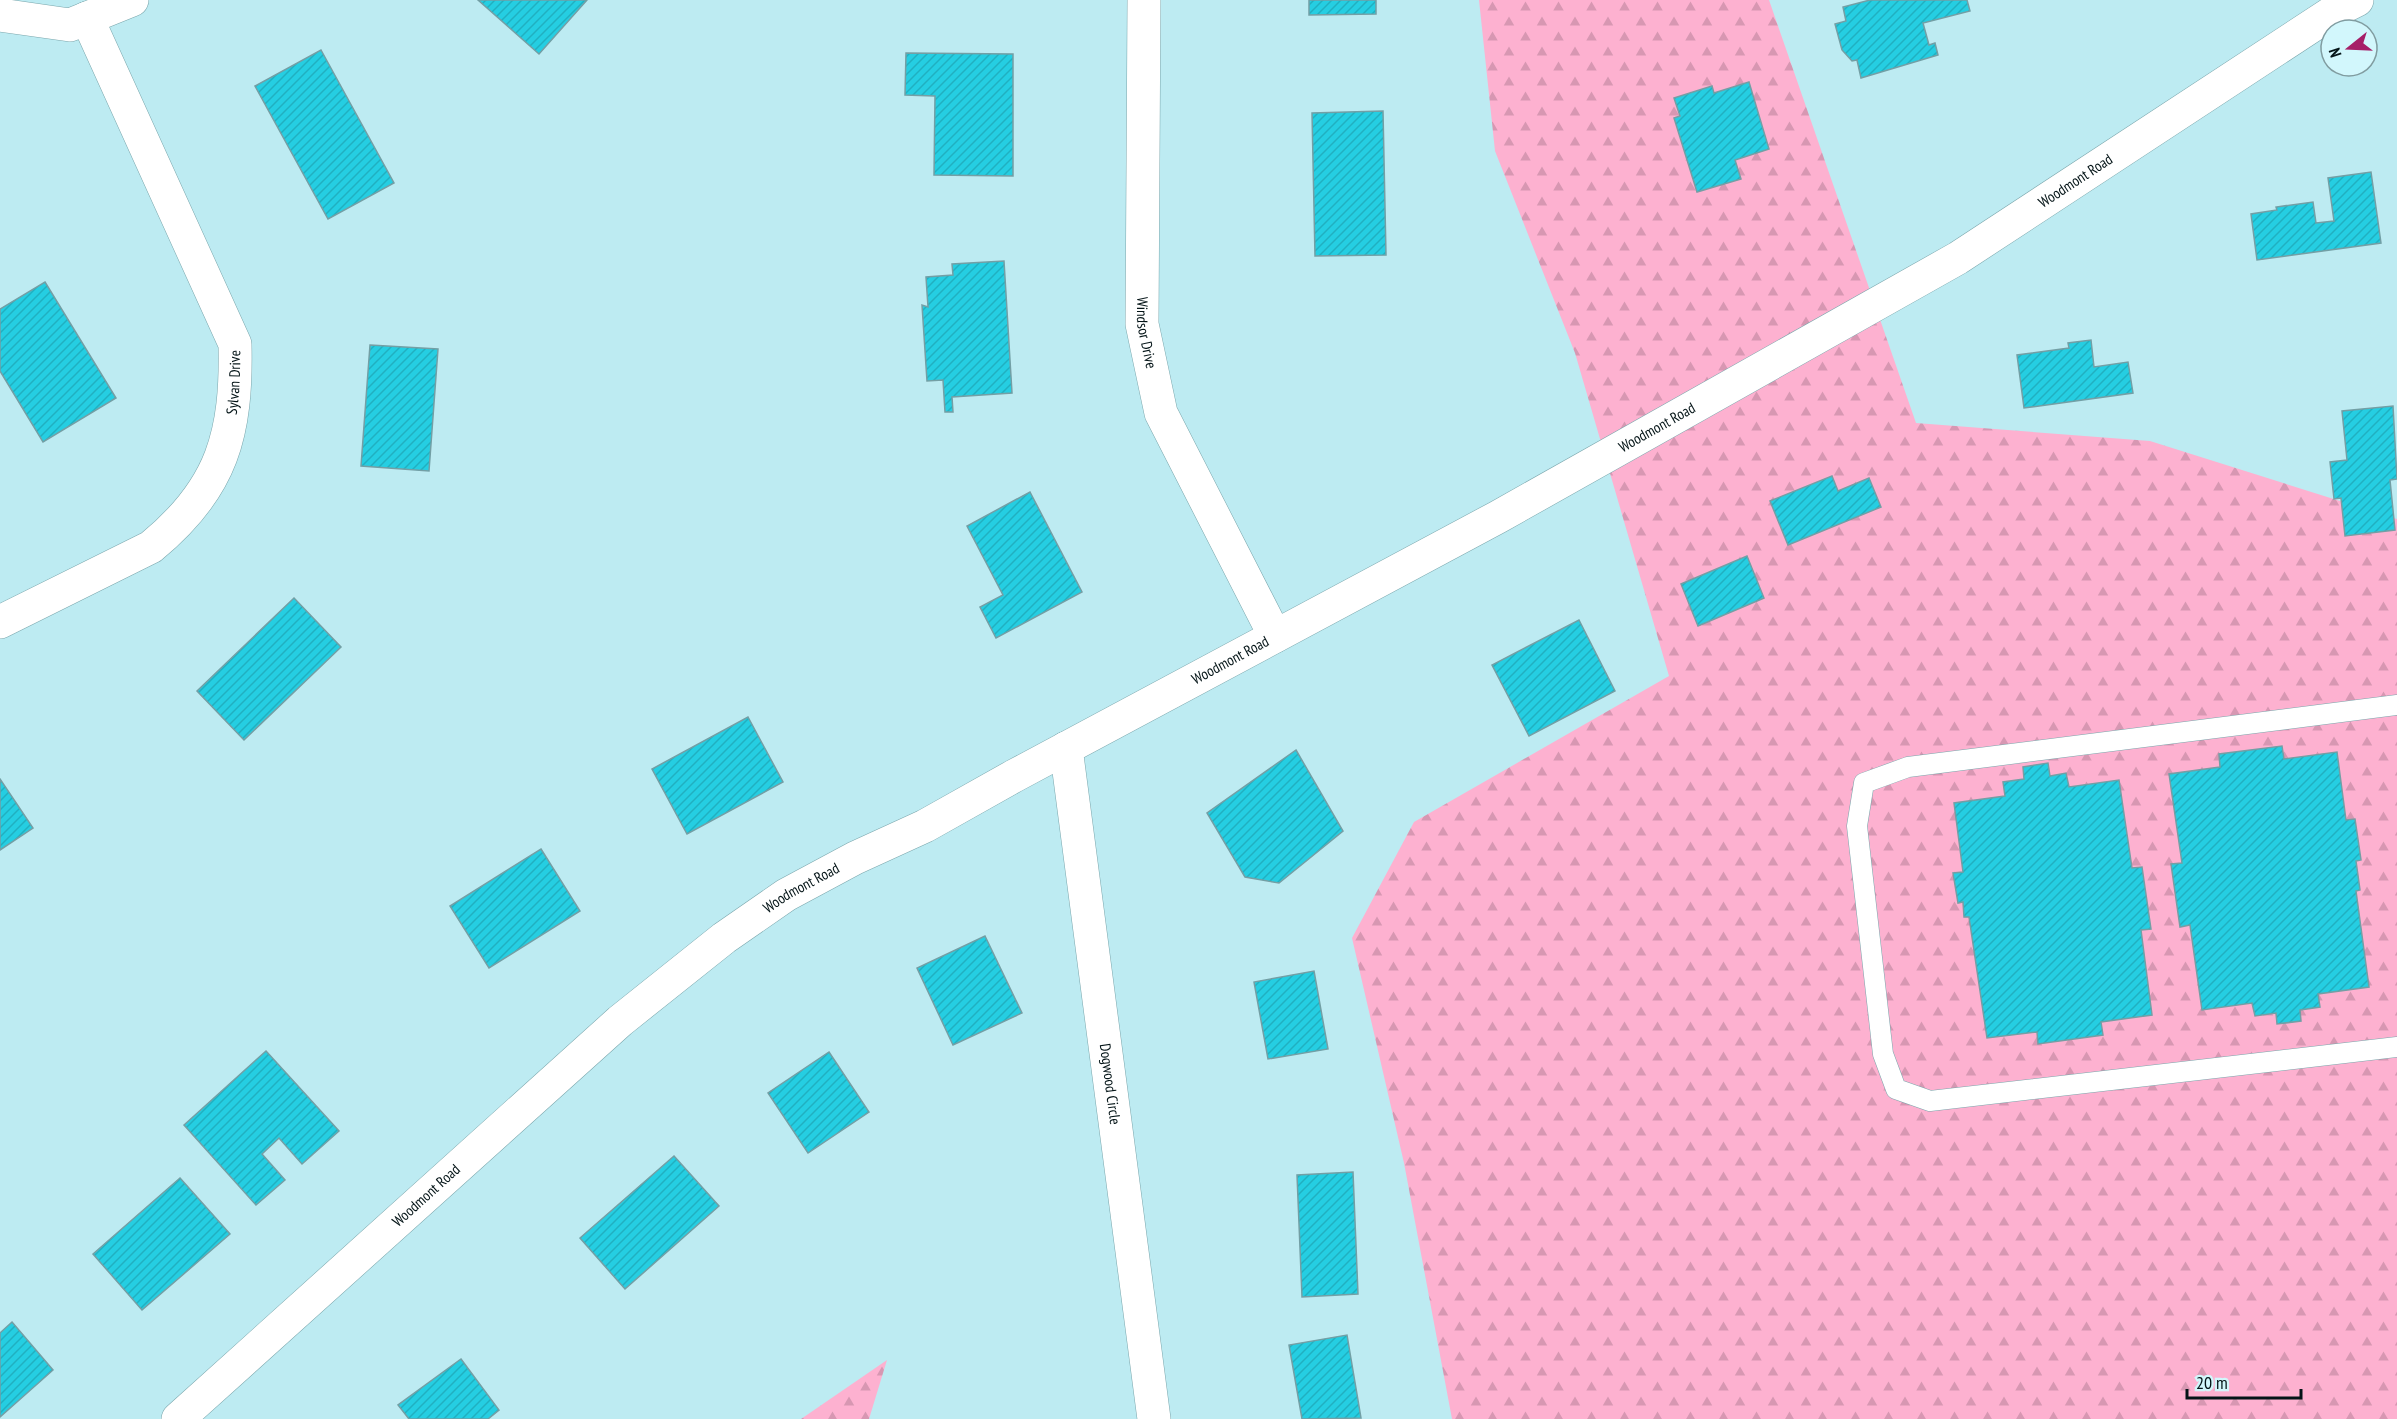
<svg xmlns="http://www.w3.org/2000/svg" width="2397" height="1419" font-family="'PT Sans Narrow',sans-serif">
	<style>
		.forest { fill: url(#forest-firs) }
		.building { fill: url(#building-hatch); stroke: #739fa5; stroke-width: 1.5 }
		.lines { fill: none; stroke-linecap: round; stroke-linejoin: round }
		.lane-casing { stroke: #7aa6ac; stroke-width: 21 }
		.street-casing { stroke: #7aa6ac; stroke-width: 34 }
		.lane { stroke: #fff; stroke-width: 20 }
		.street { stroke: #fff; stroke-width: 33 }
		.labels { text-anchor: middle; stroke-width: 5; stroke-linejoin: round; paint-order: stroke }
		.street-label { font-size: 15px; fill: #041417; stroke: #d2f7fc }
	</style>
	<defs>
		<pattern id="forest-firs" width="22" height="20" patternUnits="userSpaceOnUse" patternTransform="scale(1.5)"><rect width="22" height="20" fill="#fdb1d0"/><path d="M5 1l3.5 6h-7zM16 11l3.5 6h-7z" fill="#d797b2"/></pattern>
		<pattern id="building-hatch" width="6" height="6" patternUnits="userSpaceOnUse" patternTransform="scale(1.5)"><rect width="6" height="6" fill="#25cee2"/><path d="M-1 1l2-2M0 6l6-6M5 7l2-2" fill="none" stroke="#20b0c1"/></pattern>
	</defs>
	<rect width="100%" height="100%" fill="#bdebf2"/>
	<g class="forest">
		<path d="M 1479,0 L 1769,0 L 1916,423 L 2150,441 L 2397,519 L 2397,1419 L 1452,1419 L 1404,1163 L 1352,938 L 1414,822 L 1669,676 L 1575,353 L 1495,151 Z"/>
		<path d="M 887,1360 L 869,1419 L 801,1419 Z"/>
	</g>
	<g class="building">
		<path d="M 478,0 L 587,0 L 539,54 Z"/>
		<path d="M 1309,0 L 1376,0 L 1376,14 L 1309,15 Z"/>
		<path d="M 1870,0 L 1967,0 L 1970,11 L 1923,23 L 1929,45 L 1935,43 L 1938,55 L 1861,78 L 1857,60 L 1852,61 L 1842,50 L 1835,24 L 1846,21 L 1843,7 Z"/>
		<path d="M 321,50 L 394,183 L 328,219 L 255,86 Z"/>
		<path d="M 906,53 L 1013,54 L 1013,176 L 934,175 L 935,96 L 905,95 Z"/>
		<path d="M 1749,82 L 1769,149 L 1735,160 L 1741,179 L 1697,192 L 1674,118 L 1680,116 L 1674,98 L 1712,86 L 1714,93 Z"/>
		<path d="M 1383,111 L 1386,255 L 1315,256 L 1312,113 Z"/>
		<path d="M 2371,172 L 2381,243 L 2257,260 L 2251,214 L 2277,210 L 2276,207 L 2313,202 L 2316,223 L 2334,221 L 2328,178 Z"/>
		<path d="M 1004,261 L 1012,393 L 952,397 L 953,412 L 945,412 L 943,380 L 927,381 L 922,305 L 928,307 L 926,277 L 953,275 L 952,264 Z"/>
		<path d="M 45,282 L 116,398 L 43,442 L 0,371 L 0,309 Z"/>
		<path d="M 2091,340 L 2094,367 L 2128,362 L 2133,393 L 2024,408 L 2017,355 L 2069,348 L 2068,343 Z"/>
		<path d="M 370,345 L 438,349 L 429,471 L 361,466 Z"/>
		<path d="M 2393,406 L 2397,479 L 2390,480 L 2395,530 L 2345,536 L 2341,498 L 2334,499 L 2330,462 L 2347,460 L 2342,411 Z"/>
		<path d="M 1832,476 L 1838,491 L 1869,478 L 1881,507 L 1788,545 L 1770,501 Z"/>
		<path d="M 1030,492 L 1082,592 L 996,638 L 980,607 L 1003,595 L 967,526 Z"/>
		<path d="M 1747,556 L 1764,598 L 1698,626 L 1681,584 Z"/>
		<path d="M 294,598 L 341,647 L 244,740 L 197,691 Z"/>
		<path d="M 1579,620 L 1615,691 L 1529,736 L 1492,665 Z"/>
		<path d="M 748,717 L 783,782 L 687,834 L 652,769 Z"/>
		<path d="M 2282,746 L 2284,759 L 2337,752 L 2346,820 L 2355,819 L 2361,860 L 2356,861 L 2360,890 L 2356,891 L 2369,987 L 2318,994 L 2320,1007 L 2300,1010 L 2301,1021 L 2277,1024 L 2276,1013 L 2255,1016 L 2252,1003 L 2202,1010 L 2190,925 L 2180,927 L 2171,864 L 2182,863 L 2169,774 L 2220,767 L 2219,754 Z"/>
		<path d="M 1296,750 L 1343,831 L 1279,883 L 1245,877 L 1207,813 Z"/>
		<path d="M 2048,763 L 2050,776 L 2066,773 L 2069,787 L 2119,780 L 2132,868 L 2142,867 L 2151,929 L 2141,930 L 2152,1015 L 2101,1022 L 2103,1035 L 2038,1044 L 2037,1032 L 1987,1038 L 1969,917 L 1964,917 L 1963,902 L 1958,903 L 1953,873 L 1963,872 L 1954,803 L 2005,796 L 2003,782 L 2024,779 L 2023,767 Z"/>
		<path d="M 0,779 L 33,828 L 0,850 Z"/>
		<path d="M 541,849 L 580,911 L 489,968 L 450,906 Z"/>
		<path d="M 985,936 L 1022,1013 L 953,1045 L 917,968 Z"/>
		<path d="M 1314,971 L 1328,1049 L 1268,1059 L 1254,982 Z"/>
		<path d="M 266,1051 L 339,1131 L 302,1164 L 279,1138 L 262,1154 L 285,1180 L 256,1205 L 184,1125 Z"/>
		<path d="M 829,1052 L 869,1112 L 808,1153 L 768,1093 Z"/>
		<path d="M 674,1156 L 719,1206 L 625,1289 L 580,1238 Z"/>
		<path d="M 1353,1172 L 1358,1294 L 1302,1297 L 1297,1175 Z"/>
		<path d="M 180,1178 L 230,1234 L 142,1310 L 93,1254 Z"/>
		<path d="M 12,1322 L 53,1370 L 0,1417 L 0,1333 Z"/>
		<path d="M 1347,1335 L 1361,1418 L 1302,1419 L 1289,1345 Z"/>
		<path d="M 461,1359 L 499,1410 L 488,1419 L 409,1419 L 398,1405 Z"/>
	</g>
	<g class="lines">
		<defs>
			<path id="lane" d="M 2397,705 L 1908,767 L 1864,783 L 1857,826 L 1883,1054 L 1896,1089 L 1930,1101 L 2397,1047"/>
			<g id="street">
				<path id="s1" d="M 1144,0 L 1142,324 L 1161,413 L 1275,636"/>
				<path d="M 0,15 L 70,25 L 132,0"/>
				<path id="s2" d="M 0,622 L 151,547 C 223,488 237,433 235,344 L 87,18"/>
				<path id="s3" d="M 1066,748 L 1154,1419"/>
				<path id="s4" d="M 178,1419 L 620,1021 L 724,938 L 786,895 L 855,858 L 925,826 L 1014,776 L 1498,517 L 1958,258 L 2333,12 L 2357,0"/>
			</g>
		</defs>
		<use href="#lane" class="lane-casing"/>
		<use href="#street" class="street-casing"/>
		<use href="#lane" class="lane"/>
		<use href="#street" class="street"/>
	</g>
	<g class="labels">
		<g class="street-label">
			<text dy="5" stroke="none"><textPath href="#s4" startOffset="2278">Woodmont Road</textPath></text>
			<text dy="5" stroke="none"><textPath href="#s1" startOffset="333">Windsor Drive</textPath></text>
			<text dy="5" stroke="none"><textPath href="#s2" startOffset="360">Sylvan Drive</textPath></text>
			<text dy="5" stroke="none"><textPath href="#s4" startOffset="1792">Woodmont Road</textPath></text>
			<text dy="5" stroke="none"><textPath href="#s4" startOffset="1306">Woodmont Road</textPath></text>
			<text dy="5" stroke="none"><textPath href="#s4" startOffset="820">Woodmont Road</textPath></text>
			<text dy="5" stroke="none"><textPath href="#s3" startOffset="339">Dogwood Circle</textPath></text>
			<text dy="5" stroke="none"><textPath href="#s4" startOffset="334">Woodmont Road</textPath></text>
		</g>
	</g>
	<g transform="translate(2349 48) rotate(252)"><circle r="28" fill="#d2f7fc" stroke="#809ca0" stroke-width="1.5"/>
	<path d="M0-4.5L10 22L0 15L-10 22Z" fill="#a61f68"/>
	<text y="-9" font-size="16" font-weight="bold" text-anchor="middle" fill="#041417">N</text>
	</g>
	<path d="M2187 1389v9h114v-9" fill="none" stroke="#041417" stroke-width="3"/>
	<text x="2196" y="1389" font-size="18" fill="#041417" stroke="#d2f7fc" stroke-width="4.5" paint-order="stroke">20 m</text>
</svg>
